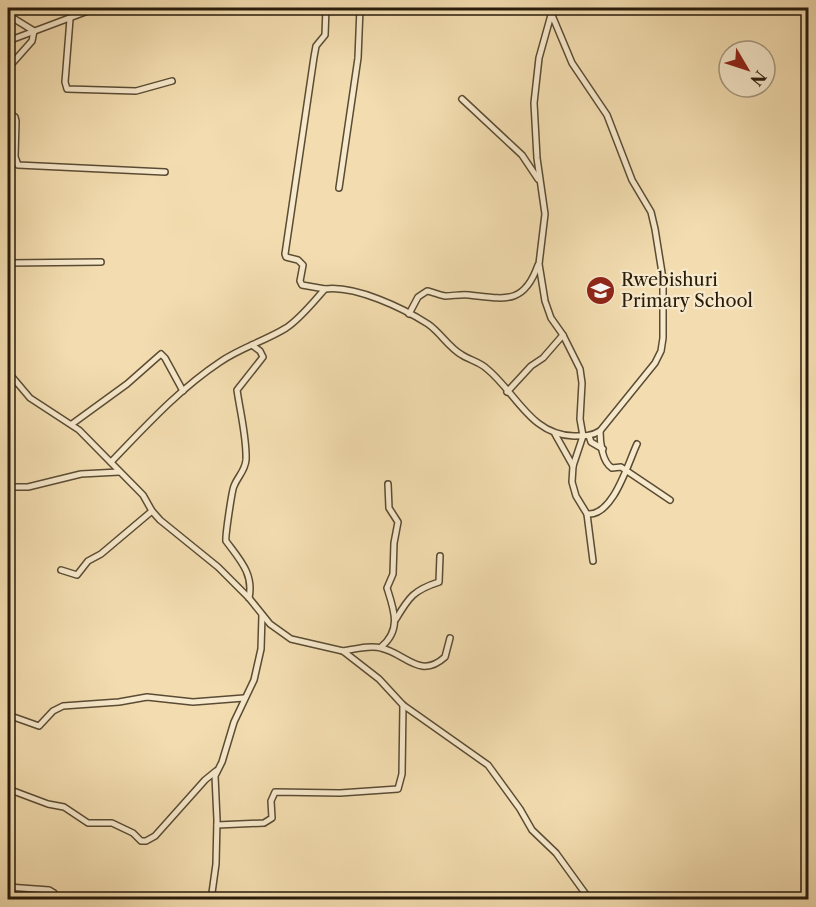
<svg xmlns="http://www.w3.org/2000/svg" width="816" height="907" font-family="'Libre Caslon Text',serif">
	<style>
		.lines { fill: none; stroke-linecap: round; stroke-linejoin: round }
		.minor-casing { stroke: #5a4c34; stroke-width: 8 }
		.minor { stroke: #f7e9cc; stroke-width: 5 }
		.labels { text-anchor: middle; stroke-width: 4.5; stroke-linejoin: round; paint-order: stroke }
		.poi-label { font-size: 18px; fill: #271b0b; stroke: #f7e9cc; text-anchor: start }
	</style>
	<rect width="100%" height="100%" fill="#f3ddb0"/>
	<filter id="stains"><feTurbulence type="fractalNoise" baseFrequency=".00333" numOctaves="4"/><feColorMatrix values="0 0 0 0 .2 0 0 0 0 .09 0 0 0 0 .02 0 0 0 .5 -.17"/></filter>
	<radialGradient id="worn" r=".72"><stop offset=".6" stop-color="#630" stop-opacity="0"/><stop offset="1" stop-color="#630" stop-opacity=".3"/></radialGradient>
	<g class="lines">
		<defs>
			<g id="minor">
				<path d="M 8,15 L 34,31 L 32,41 L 8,68"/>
				<path d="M 551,15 L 539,58 L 534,103 L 537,158 L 545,214 L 539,264 L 545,301 L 551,318 L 563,335 L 580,369 L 582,383 L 580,419 L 583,436 L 573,466 L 572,482 L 576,496 L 587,514 L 593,561"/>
				<path d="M 70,19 L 65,82 L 67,89 L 136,91 L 172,81"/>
				<path d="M 8,41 L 96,8"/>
				<path d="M 462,99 L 522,155 L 538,179"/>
				<path d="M 8,112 L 15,117 L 16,121 L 15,157 L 18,165 L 165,172"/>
				<path d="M 339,188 L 358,58 L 360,8"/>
				<path d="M 8,263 L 101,262"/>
				<path d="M 325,289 L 302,285 L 300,281 L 303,265 L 298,260 L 286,257 L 285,254 L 314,57 L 316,46 L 325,35 L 326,8"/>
				<path d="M 409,314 L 418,297 L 427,291 C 433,292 439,295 445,296 C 453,296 461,294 469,295 C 505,299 524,305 538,265"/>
				<path d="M 8,372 L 30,398 L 79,430 L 143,495 L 152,511 L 160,520 L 218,567 L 249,598 L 270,624 L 291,639 L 343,651 L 379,679 L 403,705 L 488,765 L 520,809 L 532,830 L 556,853 L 590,900"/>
				<path d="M 507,392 L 531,366 L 543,358 L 563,335"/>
				<path d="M 72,424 L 127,384 L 161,354 L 165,358 L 183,391"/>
				<path d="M 600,431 C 600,442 602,462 612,468 L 621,467 L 670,500"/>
				<path d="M 555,434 L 573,466"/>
				<path d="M 589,436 L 591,442 L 603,449"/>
				<path d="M 111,462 C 145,427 178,390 220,362 C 240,348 265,341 286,328 C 301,318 313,302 325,289 C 355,285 403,308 428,324 C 441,333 448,347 462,355 C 470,360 479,362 486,368 C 516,392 530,435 574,436 C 584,436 592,436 600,431 L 655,363 L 661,351 L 663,338 L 663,279 L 655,229 L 651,212 L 632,180 L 607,115 L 572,63 L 549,8"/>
				<path d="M 8,487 L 28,487 L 81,474 L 119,472"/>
				<path d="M 587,514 C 613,517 628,463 637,444"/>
				<path d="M 61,570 L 77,575 L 88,561 L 101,554 L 152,511"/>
				<path d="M 249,598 C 254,574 240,560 226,541 C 225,537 232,490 234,486 C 238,476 245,471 246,460 C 247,439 240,411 237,390 L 263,357 L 260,351 L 252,345"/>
				<path d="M 396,619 C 409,597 414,590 439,582 L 440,556"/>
				<path d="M 381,647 C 402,630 394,610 387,588 L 393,574 L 394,543 L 398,522 L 389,508 L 388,484"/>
				<path d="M 343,651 C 355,649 370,645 381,648 C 405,653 420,680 445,657 L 450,638"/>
				<path d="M 8,715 L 39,726 L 53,711 L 63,706 L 119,702 L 147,697 L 193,702 L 244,698"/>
				<path d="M 8,789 L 48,804 L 64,807 L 88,823 L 112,823 L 133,833 L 141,841 L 146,841 L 155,836 L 205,780 L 216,771"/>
				<path d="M 217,825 L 264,823 L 272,818 L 271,801 L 275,792 L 340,793 L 398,789 L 402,774 L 403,705"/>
				<path d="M 8,887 L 49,890 L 54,893 L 56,900"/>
				<path d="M 211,900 L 216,864 L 217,820 L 215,776 L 222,762 L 234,722 L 254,680 L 261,649 L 262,615"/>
			</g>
		</defs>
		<use href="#minor" class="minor-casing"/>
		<use href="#minor" class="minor"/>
	</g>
	<defs>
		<symbol id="school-disc" viewBox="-11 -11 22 22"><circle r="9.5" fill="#8f2418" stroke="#f7e9cc"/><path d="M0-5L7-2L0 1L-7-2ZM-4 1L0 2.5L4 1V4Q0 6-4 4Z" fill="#fff"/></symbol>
	</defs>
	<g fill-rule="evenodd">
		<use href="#school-disc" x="584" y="274" width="33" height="33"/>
	</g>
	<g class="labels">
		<g class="poi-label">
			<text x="621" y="286">Rwebishuri<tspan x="621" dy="21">Primary School</tspan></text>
		</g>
	</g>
	<rect width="816" height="907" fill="none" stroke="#f3ddb0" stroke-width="30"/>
	<rect x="9" y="9" width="798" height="889" fill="none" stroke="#271b0b" stroke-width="3"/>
	<rect x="15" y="15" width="786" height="877" fill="none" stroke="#271b0b" stroke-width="1.5"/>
	<g transform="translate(747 69) rotate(129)"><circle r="28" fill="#f7e9cc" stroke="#a4977f" stroke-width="1.5"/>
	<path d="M0-4.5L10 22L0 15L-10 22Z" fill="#8f2418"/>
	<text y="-9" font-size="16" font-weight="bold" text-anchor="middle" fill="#271b0b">N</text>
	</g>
	<rect width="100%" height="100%" filter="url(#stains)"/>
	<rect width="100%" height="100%" fill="url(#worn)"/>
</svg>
